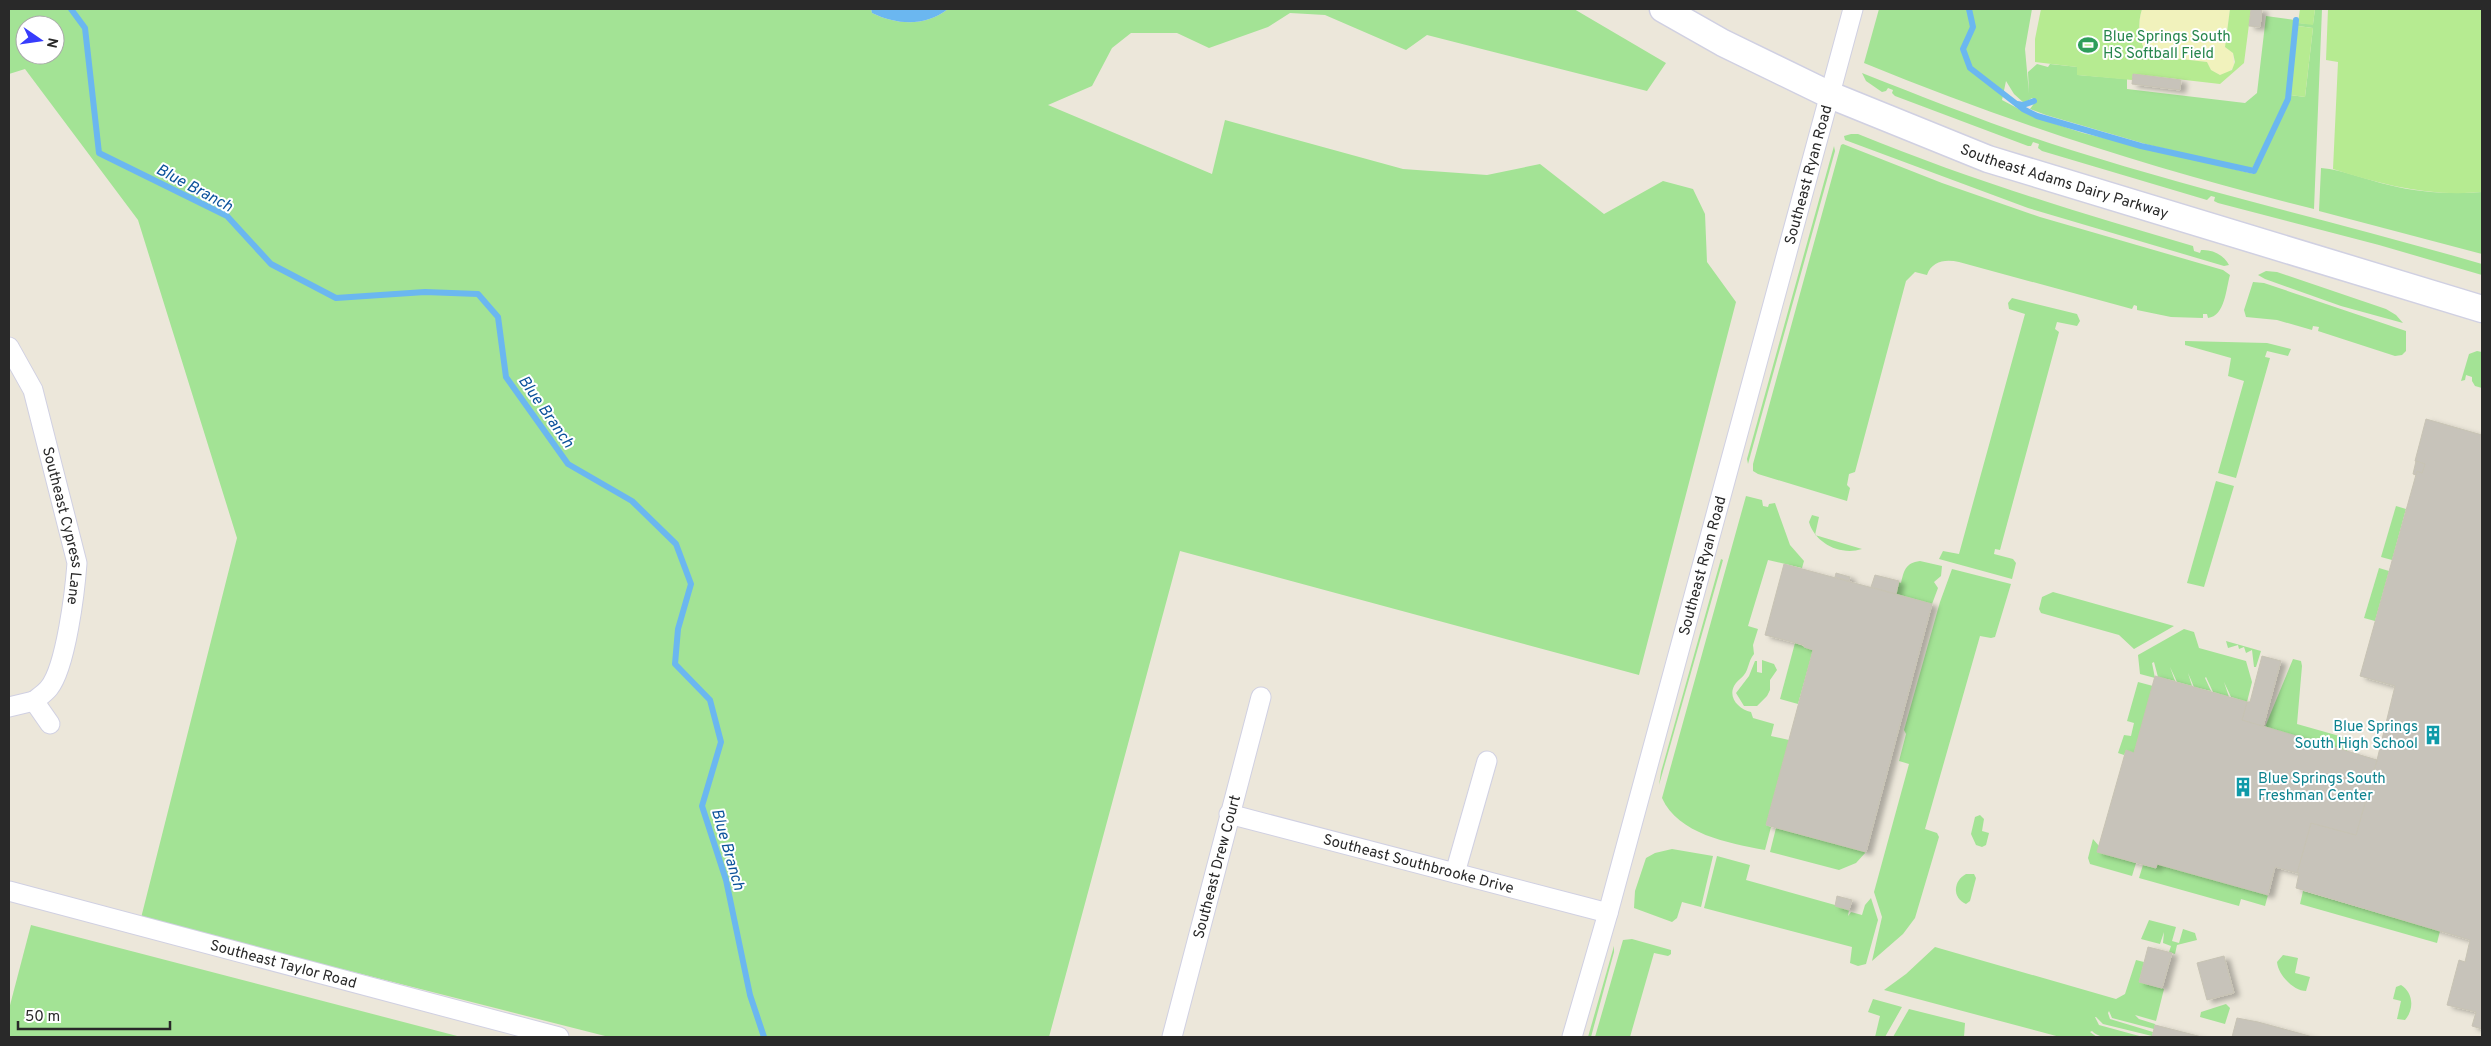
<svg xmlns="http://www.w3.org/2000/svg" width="2491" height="1046" font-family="Overpass,sans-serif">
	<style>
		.green { fill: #a3e395; fill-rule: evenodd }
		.sand { fill: #f1f2bc }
		.pitch { fill: #b6eb91 }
		.water { fill: #6bb7f0 }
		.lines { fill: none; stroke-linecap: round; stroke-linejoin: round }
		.stream { stroke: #6bb7f0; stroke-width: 6 }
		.building { fill: #c7c3ba; stroke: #c7c3b4; filter: url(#shadow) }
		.street-casing { stroke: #d0d0e2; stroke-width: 21 }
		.secondary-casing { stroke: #d0d0e2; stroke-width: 29 }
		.street { stroke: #fff; stroke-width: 19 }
		.secondary { stroke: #fff; stroke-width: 26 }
		.labels { text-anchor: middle; stroke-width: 4; stroke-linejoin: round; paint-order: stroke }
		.leisure-label { font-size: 15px; fill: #27864d; stroke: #fff; text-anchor: start }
		.street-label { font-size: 15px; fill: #292929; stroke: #fff }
		.culture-label { font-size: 15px; fill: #0d838f; stroke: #fff; text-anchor: end }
		.water-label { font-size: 16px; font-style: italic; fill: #0b529b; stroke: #fff }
	</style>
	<defs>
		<filter id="shadow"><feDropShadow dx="5.5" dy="3" stdDeviation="2.5" flood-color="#0004"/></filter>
	</defs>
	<rect width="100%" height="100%" fill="#ece7da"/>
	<g class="green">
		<path d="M 9,9 L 871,9 L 872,13 C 897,25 925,27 948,9 L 1574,9 L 1666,63 L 1647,91 L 1427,35 L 1406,50 L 1325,15 L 1290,13 L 1268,27 L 1209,48 L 1177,33 L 1131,33 L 1112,48 L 1092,86 L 1048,105 L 1212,174 L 1225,120 L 1403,169 L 1487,175 L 1540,164 L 1604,214 L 1663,181 L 1693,189 L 1705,214 L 1707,262 L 1736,302 L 1639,675 L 1180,551 L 1049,1037 L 609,1037 L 141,918 L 237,538 L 138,220 L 25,69 L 9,74 ZM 25,25 L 55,25 L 55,55 L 25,55 Z"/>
		<path d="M 1879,9 L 2032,9 L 2025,49 L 2029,93 L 2028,72 L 2037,64 L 2048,67 L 2050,64 L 2078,67 L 2078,75 L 2127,79 L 2127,89 L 2245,103 L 2257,93 L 2266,16 L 2295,20 L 2287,99 L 2252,169 L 2149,145 L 2046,115 L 2030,109 L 2035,102 L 2035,100 L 2032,98 L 2024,103 L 2014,94 L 2006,81 L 2002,100 L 2034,117 L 2083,133 L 2254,174 L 2290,95 L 2305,97 L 2313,28 L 2298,26 L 2298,23 L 2313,24 L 2315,9 L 2322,9 L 2314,209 C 2160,171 2010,123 1864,63 Z"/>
		<path d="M 1862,73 C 1931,100 2000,128 2071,150 C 2207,193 2346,224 2482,264 L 2482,275 L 2379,245 L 2218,203 L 2214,201 L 2215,197 L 2211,196 L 2207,200 L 2042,151 L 2038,148 L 2039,144 L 2033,142 L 2031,146 L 2028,146 L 1895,96 L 1892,93 L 1893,90 L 1888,88 L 1886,91 L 1882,92 L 1866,81 Z"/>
		<path d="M 1851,134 L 1858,134 C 1968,179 2079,213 2193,246 L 2194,251 L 2200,253 L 2201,250 C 2212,249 2224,255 2229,265 L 2224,266 L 2028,208 L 1845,140 L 1844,136 Z"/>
		<path d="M 1843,144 L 1942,183 L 2040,217 L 2223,270 L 2230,275 C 2226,289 2225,316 2208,318 L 2207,314 L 2203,314 L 2203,318 L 2171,317 L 2137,310 L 2137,306 L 2134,305 L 2132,309 L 1959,262 C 1945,259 1932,261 1927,275 L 1915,272 L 1906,281 L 1855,472 L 1849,474 L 1847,485 L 1850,488 L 1847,501 L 1758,474 L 1753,471 L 1753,464 L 1841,145 Z"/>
		<path d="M 1834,146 L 1835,151 L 1748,464 L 1747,459 Z"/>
		<path d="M 2321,168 C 2344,170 2367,180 2389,185 C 2421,193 2450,194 2482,192 L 2482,254 L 2319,211 Z"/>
		<path d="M 2266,271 L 2277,272 L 2386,309 L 2396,315 L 2403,323 L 2341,306 L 2265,279 L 2258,275 Z"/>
		<path d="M 2253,282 L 2264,283 L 2406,331 L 2406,351 L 2402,355 L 2395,356 L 2318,331 L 2319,327 L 2313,326 L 2312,330 L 2277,320 L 2246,317 L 2244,310 Z"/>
		<path d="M 2012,298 L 2077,314 L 2080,321 L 2077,326 L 2057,322 L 2055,329 L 2059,332 L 2000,550 L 1995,549 L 1994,554 L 2013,559 L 2016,563 L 2012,579 L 1939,559 L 1943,551 L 1959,554 L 2025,314 L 2009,309 L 2008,303 Z"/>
		<path d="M 2185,341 L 2267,343 L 2291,349 L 2288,356 L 2267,351 L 2265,357 L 2270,358 L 2236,478 L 2218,473 L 2244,381 L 2228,376 L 2231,358 L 2185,345 Z"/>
		<path d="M 2477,351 L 2482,352 L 2482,388 L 2475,386 L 2472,381 L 2472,377 L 2466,375 L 2465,380 L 2461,381 L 2469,354 Z"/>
		<path d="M 2216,481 L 2234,486 L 2204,587 L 2187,583 Z"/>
		<path d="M 1746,496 L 1762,500 L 1763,506 L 1768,507 L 1769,504 L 1775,503 L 1790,545 L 1804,561 L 1802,568 L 1768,560 L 1748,626 L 1758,629 L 1753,645 L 1754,654 C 1748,661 1749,669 1744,675 C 1742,678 1738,680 1736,683 C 1726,696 1738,709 1751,712 L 1753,718 L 1774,724 L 1771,736 L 1789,740 L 1766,825 L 1771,827 L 1765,850 C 1728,843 1678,834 1662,798 Z"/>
		<path d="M 2396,506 L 2406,509 L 2392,560 L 2381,557 Z"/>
		<path d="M 1812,515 L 1819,517 L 1815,535 L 1862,549 C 1840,556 1815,543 1809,522 Z"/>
		<path d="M 1721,559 L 1723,560 L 1659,785 L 1661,772 Z"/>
		<path d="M 1920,561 L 1942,566 L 1941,576 L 1934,582 L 1938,588 L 1932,604 L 1896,594 L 1899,582 L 1901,583 C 1904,571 1905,563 1920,561 Z"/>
		<path d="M 2379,568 L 2389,571 L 2375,621 L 2364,618 Z"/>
		<path d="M 1952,569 L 2011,584 L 1995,637 L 1991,638 L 1980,636 L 1925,829 L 1937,833 L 1939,837 L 1915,918 L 1903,934 L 1872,961 L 1882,917 L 1874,892 L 1909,764 L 1899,761 L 1906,734 L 1904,730 L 1940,602 Z"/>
		<path d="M 2053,592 L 2174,626 L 2134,649 L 2119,635 L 2041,613 L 2039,609 L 2042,597 Z"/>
		<path d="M 2184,629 L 2194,632 L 2199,648 L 2246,661 L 2252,682 L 2247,702 L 2231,697 L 2224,682 L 2229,697 L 2213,692 L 2206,677 L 2205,678 L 2211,691 L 2194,687 L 2188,673 L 2192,686 L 2177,682 L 2170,667 L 2175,681 L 2158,677 L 2154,662 L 2152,663 L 2155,678 L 2140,674 L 2138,655 Z"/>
		<path d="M 2226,641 L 2261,651 L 2256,667 L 2254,667 L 2252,650 L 2246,653 L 2244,647 L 2239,649 L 2238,645 L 2228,648 Z"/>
		<path d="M 1795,643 L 1813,650 L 1798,704 L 1780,699 Z"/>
		<path d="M 2293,659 L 2301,661 L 2302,666 L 2297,724 L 2350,739 L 2347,751 L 2265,727 Z"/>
		<path d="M 1762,660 L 1774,664 L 1777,670 L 1770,680 L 1770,690 L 1767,696 L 1757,706 L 1744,706 L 1736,693 L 1749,676 L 1755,661 L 1757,661 L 1757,672 L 1762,673 Z"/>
		<path d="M 2138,682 L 2153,686 L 2134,753 L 2126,751 L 2124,755 L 2118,753 L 2124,735 L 2131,736 L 2134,723 L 2127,721 Z"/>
		<path d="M 1980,815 L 1984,819 L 1982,831 L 1989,833 L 1986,845 L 1982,847 L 1976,845 L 1971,834 L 1975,817 Z"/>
		<path d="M 1776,828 L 1866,852 L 1856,863 L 1839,870 L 1770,852 Z"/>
		<path d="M 2093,839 L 2099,846 L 2098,852 L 2136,863 L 2132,876 L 2090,864 L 2088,858 Z"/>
		<path d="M 1672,849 L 1713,856 L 1701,907 L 1682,902 L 1677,918 L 1672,922 L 1634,908 L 1635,891 L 1646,858 L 1655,853 Z"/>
		<path d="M 1717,856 L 1750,865 L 1746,880 L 1835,905 L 1849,910 L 1848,916 L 1851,912 L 1862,915 L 1865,905 L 1871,898 L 1878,920 L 1866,964 L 1858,966 L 1850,963 L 1852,947 L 1704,908 Z"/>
		<path d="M 2157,864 L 2268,895 L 2265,906 L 2241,899 L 2239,906 L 2139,878 L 2143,865 L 2156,868 Z"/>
		<path d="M 1966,874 L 1974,874 L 1976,878 L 1970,901 L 1966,904 C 1952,898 1953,881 1966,874 Z"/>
		<path d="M 2303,891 L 2440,931 L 2437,943 L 2300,904 Z"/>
		<path d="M 2149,920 L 2176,927 L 2172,941 L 2179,943 L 2183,929 L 2195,933 L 2197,940 L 2177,945 L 2175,954 L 2169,952 L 2171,946 L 2163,943 L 2164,932 L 2160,944 L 2141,939 Z"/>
		<path d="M 31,925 L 461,1037 L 9,1037 L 9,1009 Z"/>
		<path d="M 1632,939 L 1671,950 L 1671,954 L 1668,956 L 1654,953 L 1630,1037 L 1595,1037 L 1623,940 Z"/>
		<path d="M 1614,946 L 1614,952 L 1591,1037 L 1588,1037 Z"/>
		<path d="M 1935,947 L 2116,999 L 2125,994 L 2136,960 L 2144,962 L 2139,982 L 2164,989 L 2156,1021 L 2135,1015 L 2139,1019 L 2155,1024 L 2154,1029 L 2112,1018 L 2109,1011 L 2108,1013 L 2110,1019 L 2153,1032 L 2152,1036 L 2103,1024 L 2096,1017 L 2095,1017 L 2099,1025 L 2143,1037 C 2129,1037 2102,1042 2092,1031 L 2090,1032 L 2097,1037 L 2060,1037 L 1884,990 L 1906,974 Z"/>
		<path d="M 2283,955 L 2298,958 L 2295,973 L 2310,977 L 2306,991 C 2294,991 2278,975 2277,962 Z"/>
		<path d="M 2401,985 C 2414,993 2414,1010 2405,1020 L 2397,1019 L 2401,1001 L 2393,999 L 2396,987 Z"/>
		<path d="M 1873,999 L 1902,1007 L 1885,1037 L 1875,1037 L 1880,1016 L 1868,1012 Z"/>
		<path d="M 2226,1004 L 2230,1008 L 2225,1024 L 2200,1017 L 2201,1012 Z"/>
		<path d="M 1909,1009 L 1965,1023 L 1964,1037 L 1893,1037 Z"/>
	</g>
	<path class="sand" d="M 2142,9 L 2230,9 L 2225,47 L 2233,53 L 2234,66 L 2228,73 L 2220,75 L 2211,70 L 2207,62 L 2147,55 C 2139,41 2137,24 2142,9 Z"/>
	<g class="pitch">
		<path d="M 2041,9 L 2142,9 C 2137,24 2139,41 2147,55 L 2207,62 L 2211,70 L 2220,75 L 2232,70 L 2235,62 L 2233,53 L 2225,47 L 2230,9 L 2251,9 L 2244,63 L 2220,84 L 2133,74 L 2132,80 L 2077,75 L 2077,67 L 2035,62 L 2035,39 Z"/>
		<path d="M 2300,9 L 2315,9 L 2313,25 L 2298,23 Z"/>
		<path d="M 2328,9 L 2482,9 L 2482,192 C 2430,197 2383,185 2333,169 L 2338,62 L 2326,60 Z"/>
		<path d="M 2298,26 L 2313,28 L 2305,97 L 2290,95 Z"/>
	</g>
	<path class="water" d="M 871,9 L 948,9 C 925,27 897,25 872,13 Z"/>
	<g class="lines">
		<g class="stream">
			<path d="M 71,9 L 85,28 L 99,153 L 227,216 L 271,264 L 336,298 L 425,292 L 478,294 L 498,317 L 506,377 L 568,464 L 632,501 L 676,544 L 691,584 L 678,629 L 675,664 L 710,700 L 721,742 L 702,806 L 726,880 L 750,995 L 764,1037"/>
			<path d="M 1969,9 L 1973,27 L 1963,49 L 1970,68 L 2023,109 L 2037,116 L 2141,146 L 2254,171 L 2288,99 L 2296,20"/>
			<path d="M 2017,104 L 2023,105 L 2034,101"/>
		</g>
	</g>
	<g class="building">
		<path d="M 2251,9 L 2262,9 L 2260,27 L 2249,26 Z"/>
		<path d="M 2133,74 L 2181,80 L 2180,90 L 2132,84 Z"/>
		<path d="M 2426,419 L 2482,435 L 2482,1029 L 2472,1026 L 2476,1012 L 2447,1005 L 2459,960 L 2465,962 L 2470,940 L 2296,888 L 2299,873 L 2297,873 L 2311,823 L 2356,835 L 2377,760 L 2395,686 L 2360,676 L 2417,471 L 2422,473 L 2425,464 L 2415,461 Z"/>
		<path d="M 2416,461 L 2425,464 L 2422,473 L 2417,471 L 2416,475 L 2413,474 Z"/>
		<path d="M 1784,564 L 1932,604 L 1866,852 L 1766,825 L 1813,650 L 1804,647 L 1804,645 L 1765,635 Z"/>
		<path d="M 1836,573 L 1850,577 L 1849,581 L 1835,577 Z"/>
		<path d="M 1875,575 L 1899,581 L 1896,594 L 1871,587 Z"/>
		<path d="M 2262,656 L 2281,661 L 2263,727 L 2242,720 L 2247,702 L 2250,702 Z"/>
		<path d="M 2155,676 L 2247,702 L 2242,720 L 2377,760 L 2356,835 L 2311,823 L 2297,873 L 2275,867 L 2268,895 L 2157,864 L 2156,868 L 2097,852 L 2126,750 L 2134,753 Z"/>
		<path d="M 1837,896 L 1852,900 L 1849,910 L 1835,906 Z"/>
		<path d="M 2148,947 L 2172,953 L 2162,988 L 2139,982 Z"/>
		<path d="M 2224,956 L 2234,993 L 2207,1000 L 2197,963 Z"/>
		<path d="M 2237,1018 L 2258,1022 L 2313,1037 L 2232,1037 Z"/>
		<path d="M 2155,1025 L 2202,1037 L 2152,1037 Z"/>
	</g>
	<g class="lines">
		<defs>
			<g id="street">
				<path id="s1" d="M 9,347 L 33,390 L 77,563 C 75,591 66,667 49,688 C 45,693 39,697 34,701"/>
				<path d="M 34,701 L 50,724"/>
				<path d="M 9,707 L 34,701"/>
				<path id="s2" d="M 1229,814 L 1608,913"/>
				<path d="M 1455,873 L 1487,761"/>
				<path id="s3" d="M 9,891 L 559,1037"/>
				<path id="s4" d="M 1172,1037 L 1261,697"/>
				<path id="s5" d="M 1572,1037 L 1608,913 L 1853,9"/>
			</g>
			<g id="secondary">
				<path id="s6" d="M 1663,9 L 1723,43 L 1830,95 L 1988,159 L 2482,309"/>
			</g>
		</defs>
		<use href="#street" class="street-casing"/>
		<use href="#secondary" class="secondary-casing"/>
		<use href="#street" class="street"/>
		<use href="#secondary" class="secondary"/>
	</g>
	<defs>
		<symbol id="stadium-bare" viewBox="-9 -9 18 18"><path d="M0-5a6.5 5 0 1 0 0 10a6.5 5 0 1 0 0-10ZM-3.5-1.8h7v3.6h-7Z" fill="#2e9e5b" stroke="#fff" stroke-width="2.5" paint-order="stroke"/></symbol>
		<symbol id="building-bare" viewBox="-9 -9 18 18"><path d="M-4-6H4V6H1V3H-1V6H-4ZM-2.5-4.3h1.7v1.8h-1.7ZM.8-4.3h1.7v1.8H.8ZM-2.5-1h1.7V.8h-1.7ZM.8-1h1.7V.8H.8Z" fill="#0f9aa8" stroke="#fff" stroke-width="2.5" paint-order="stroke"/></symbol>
	</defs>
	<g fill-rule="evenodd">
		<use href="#stadium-bare" x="2074" y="31" width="28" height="28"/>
		<use href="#building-bare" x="2419" y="721" width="28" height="28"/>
		<use href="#building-bare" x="2229" y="773" width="28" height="28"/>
	</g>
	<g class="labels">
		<g class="leisure-label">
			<text x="2103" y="41">Blue Springs South<tspan x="2103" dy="17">HS Softball Field</tspan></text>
		</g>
		<g class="street-label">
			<text dy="5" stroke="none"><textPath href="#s5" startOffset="894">Southeast Ryan Road</textPath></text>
			<text dy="5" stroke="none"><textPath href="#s6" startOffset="438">Southeast Adams Dairy Parkway</textPath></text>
			<text dy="5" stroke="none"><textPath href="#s1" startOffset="189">Southeast Cypress Lane</textPath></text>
			<text dy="5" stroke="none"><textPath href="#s5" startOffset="489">Southeast Ryan Road</textPath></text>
			<text dy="5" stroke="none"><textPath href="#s2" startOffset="196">Southeast Southbrooke Drive</textPath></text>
			<text dy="5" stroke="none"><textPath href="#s4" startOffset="176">Southeast Drew Court</textPath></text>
			<text dy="5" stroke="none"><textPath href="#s3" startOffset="284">Southeast Taylor Road</textPath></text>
		</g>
		<g class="culture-label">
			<text x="2418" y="731">Blue Springs<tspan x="2418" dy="17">South High School</tspan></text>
			<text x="2258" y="783" text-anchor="start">Blue Springs South<tspan x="2258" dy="17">Freshman Center</tspan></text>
		</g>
		<g class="water-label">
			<text transform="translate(195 187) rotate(28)" y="6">Blue Branch</text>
			<text transform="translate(547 411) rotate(55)" y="6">Blue Branch</text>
			<text transform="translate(729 849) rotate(74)" y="6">Blue Branch</text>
		</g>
	</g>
	<rect width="2491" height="1046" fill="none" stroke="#292929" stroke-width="20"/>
	<g transform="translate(40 40) rotate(103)"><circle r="24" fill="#ffffff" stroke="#a9a9a9"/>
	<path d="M0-4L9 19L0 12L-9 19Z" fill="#373cfc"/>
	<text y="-8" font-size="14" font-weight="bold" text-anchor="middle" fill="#292929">N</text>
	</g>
	<path d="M18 1021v8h152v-8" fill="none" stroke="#292929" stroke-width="2.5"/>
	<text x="25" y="1021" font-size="15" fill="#292929" stroke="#ffffff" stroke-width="4" paint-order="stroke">50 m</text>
</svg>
